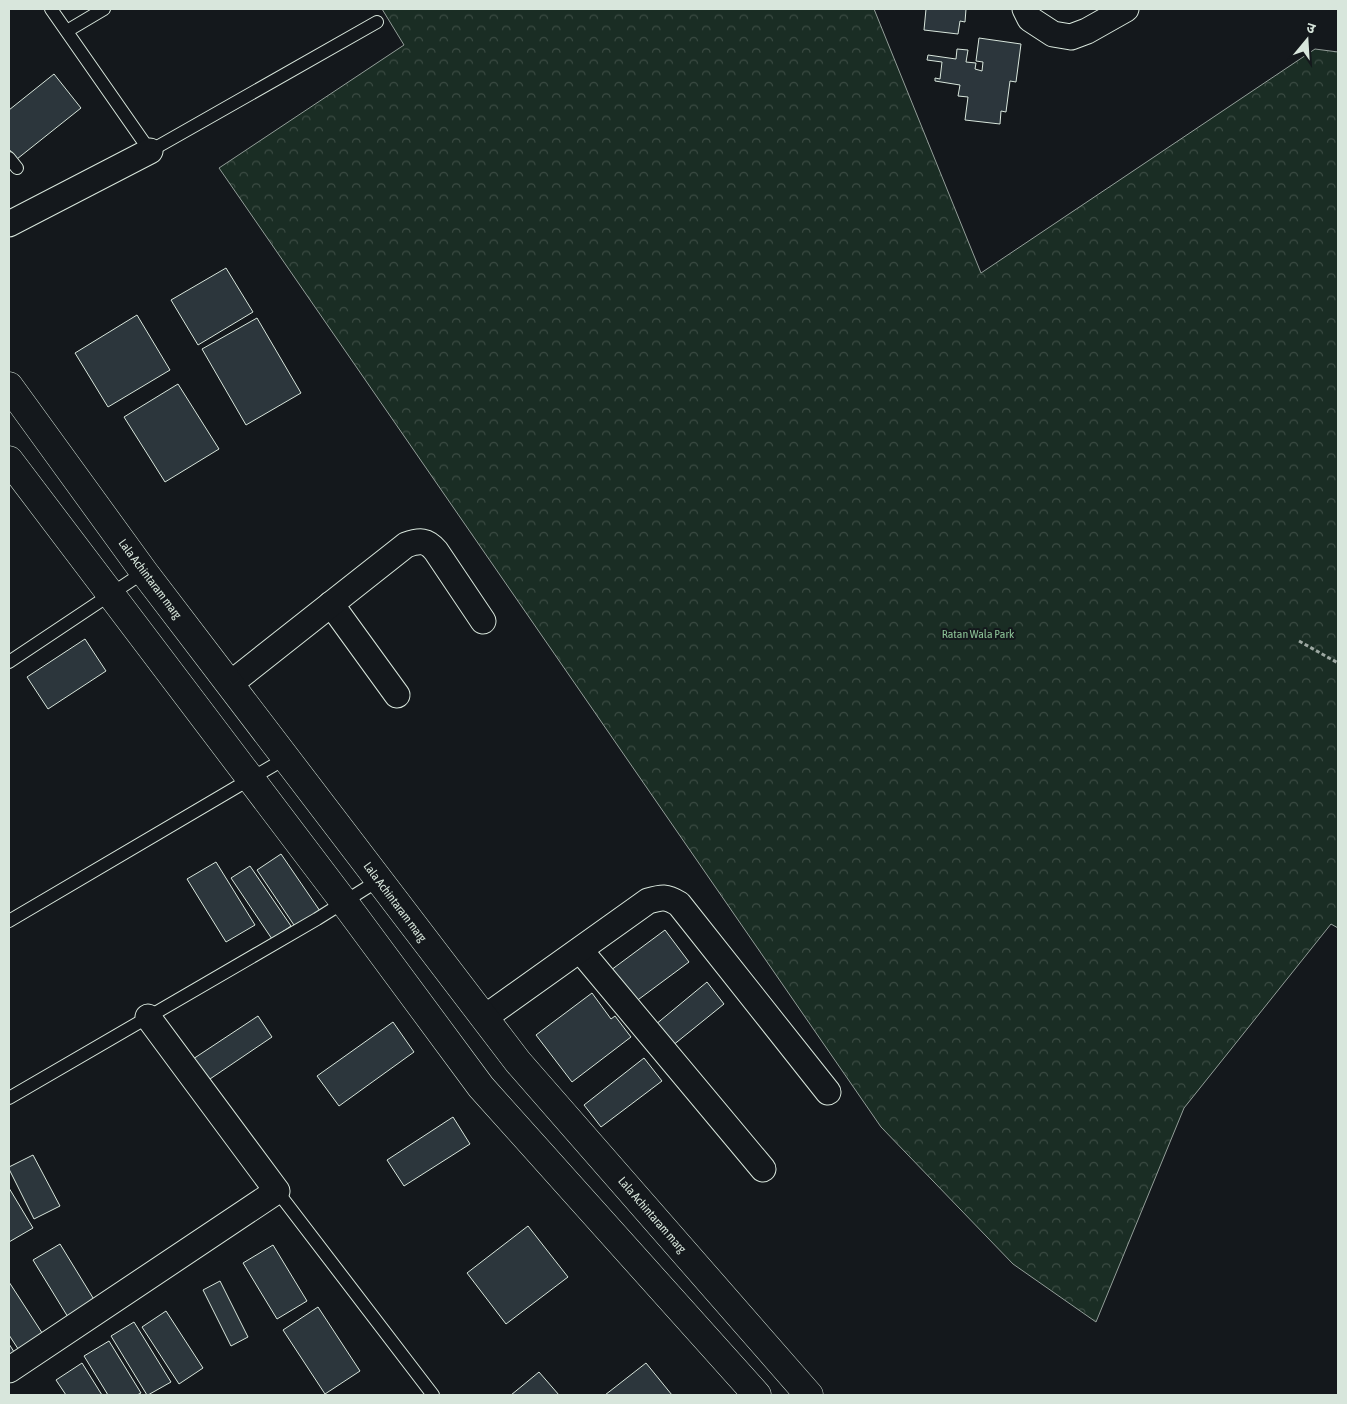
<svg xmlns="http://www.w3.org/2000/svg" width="1347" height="1404" font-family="'Asap Condensed','Noto Sans Devanagari',sans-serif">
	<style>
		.forest { fill: url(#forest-crowns); stroke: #939e99 }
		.building { fill: #2c363c; stroke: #d8e6dc }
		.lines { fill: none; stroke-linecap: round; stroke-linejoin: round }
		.lane-casing { stroke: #d8e6dc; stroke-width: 14 }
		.street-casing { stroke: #d8e6dc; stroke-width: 27 }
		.secondary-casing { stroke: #d8e6dc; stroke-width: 29 }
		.path { stroke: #9da8a2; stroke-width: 3; stroke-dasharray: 4 2.5; stroke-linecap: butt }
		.lane { stroke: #14181c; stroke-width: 12 }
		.street { stroke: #14181c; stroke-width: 25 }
		.secondary { stroke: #14181c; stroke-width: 28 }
		.labels { text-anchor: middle; stroke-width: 4; stroke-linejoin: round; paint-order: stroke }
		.street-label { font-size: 12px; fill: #d8e6dc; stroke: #14181c }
		.park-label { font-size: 12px; fill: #8ac095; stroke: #14181c }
	</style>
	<defs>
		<pattern id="forest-crowns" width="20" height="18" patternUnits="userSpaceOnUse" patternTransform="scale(1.25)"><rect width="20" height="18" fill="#1a2d24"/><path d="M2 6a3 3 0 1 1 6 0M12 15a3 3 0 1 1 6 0" fill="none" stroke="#3b4b43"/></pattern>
	</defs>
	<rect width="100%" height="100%" fill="#14181c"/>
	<path class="forest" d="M 382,9 L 874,9 L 981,273 L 1315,49 L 1338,52 L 1338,928 L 1331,924 L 1184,1108 L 1096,1322 L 1013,1264 L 881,1127 L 219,168 L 404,45 Z"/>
	<g class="building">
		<path d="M 926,9 L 966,9 L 965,22 L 960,21 L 958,34 L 924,30 Z"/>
		<path d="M 979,38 L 1021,44 L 1016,82 L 1010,81 L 1006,112 L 1001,111 L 1000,124 L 965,120 L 968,97 L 958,96 L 960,85 L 935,81 L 935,78 L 940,79 L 942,62 L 927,60 L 928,55 L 956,59 L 957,49 L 968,50 L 966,62 L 976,63 L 975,69 L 982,71 L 983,62 L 976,61 Z"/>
		<path d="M 54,74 L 81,108 L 17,159 L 9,149 L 9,110 Z"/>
		<path d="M 226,268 L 253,312 L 198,345 L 171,300 Z"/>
		<path d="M 137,315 L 170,370 L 108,407 L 75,353 Z"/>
		<path d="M 257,318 L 301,393 L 246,425 L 202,349 Z"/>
		<path d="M 178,384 L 219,449 L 165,482 L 124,417 Z"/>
		<path d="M 85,639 L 106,671 L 48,709 L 27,677 Z"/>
		<path d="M 281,854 L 320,911 L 296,928 L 257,870 Z"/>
		<path d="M 216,862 L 255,925 L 226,942 L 187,879 Z"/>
		<path d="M 250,866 L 291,926 L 272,939 L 231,878 Z"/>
		<path d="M 665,930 L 689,962 L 631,1005 L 607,973 Z"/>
		<path d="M 707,982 L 724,1004 L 672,1046 L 655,1025 Z"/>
		<path d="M 592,993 L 611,1019 L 615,1016 L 631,1037 L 572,1082 L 536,1035 Z"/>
		<path d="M 258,1016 L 272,1037 L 207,1081 L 193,1059 Z"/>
		<path d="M 393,1022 L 414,1052 L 339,1106 L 317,1076 Z"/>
		<path d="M 644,1058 L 662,1081 L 601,1127 L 584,1105 Z"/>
		<path d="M 453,1117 L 470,1144 L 404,1186 L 387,1160 Z"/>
		<path d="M 33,1155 L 60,1206 L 34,1219 L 9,1169 L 9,1167 Z"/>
		<path d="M 9,1188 L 33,1228 L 9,1242 Z"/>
		<path d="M 528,1226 L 568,1277 L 506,1324 L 467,1273 Z"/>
		<path d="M 60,1244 L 98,1306 L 71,1322 L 33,1260 Z"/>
		<path d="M 273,1245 L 307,1301 L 277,1319 L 243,1263 Z"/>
		<path d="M 220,1281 L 248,1337 L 231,1346 L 203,1290 Z"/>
		<path d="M 9,1282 L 48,1342 L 24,1358 L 9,1335 Z"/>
		<path d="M 318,1307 L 360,1371 L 325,1394 L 283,1330 Z"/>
		<path d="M 166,1311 L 203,1368 L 179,1384 L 142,1327 Z"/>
		<path d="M 134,1322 L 171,1382 L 148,1395 L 147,1395 L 111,1336 Z"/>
		<path d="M 109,1341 L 141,1393 L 137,1395 L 108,1395 L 84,1356 Z"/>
		<path d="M 9,1344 L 18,1358 L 9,1364 Z"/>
		<path d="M 82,1363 L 102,1395 L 66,1395 L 56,1380 Z"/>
		<path d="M 646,1363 L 672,1395 L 605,1395 Z"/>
		<path d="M 539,1372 L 559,1395 L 511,1395 Z"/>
	</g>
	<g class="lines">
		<defs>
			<g id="lane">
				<path d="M 51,9 L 150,151 L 377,22"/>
				<path d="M 67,31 L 104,9"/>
				<path d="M 9,158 L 17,168"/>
				<path d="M 9,662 L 144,572"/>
				<path d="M 9,921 L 286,758"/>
				<path d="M 9,1098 L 317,919 L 379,880"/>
				<path d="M 277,1191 L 433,1395"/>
			</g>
			<g id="street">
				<path d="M 1025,9 L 1030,19 L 1053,34 L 1071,37 L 1087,31 L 1126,9"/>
				<path d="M 9,224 L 150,151"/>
				<path d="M 331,604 L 397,695"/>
				<path d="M 230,684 L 406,545 C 420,540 427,540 436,551 L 483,621"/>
				<path d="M 580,950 L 763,1169"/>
				<path d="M 484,1018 L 648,901 C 662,897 666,896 679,904 L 828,1092"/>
				<path d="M 9,1370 L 277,1191 L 148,1017"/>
			</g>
			<g id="secondary">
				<path d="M 9,386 L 144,572 L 518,1062 L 809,1395"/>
				<path d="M 9,460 L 344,902 L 481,1087 L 757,1395"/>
			</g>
		</defs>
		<use href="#lane" class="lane-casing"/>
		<use href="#street" class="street-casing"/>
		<use href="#secondary" class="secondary-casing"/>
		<path class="path" d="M 1299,641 L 1338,663"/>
		<use href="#lane" class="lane"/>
		<use href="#street" class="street"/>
		<use href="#secondary" class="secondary"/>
	</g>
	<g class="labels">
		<g class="street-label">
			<text transform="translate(150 579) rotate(53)" y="4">Lala Achintaram marg</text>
			<text transform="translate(395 902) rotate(53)" y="4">Lala Achintaram marg</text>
			<text transform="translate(652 1215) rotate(49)" y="4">Lala Achintaram marg</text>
		</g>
		<g class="park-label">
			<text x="978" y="638">Ratan Wala Park</text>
		</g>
	</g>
	<rect width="1347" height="1404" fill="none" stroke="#d8e6dc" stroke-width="20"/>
	<g transform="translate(1307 40) rotate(18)" stroke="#14181c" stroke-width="4" paint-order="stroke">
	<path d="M0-4L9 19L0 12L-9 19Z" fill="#d8e6dc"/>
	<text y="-8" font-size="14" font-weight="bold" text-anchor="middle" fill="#d8e6dc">उ</text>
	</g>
</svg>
